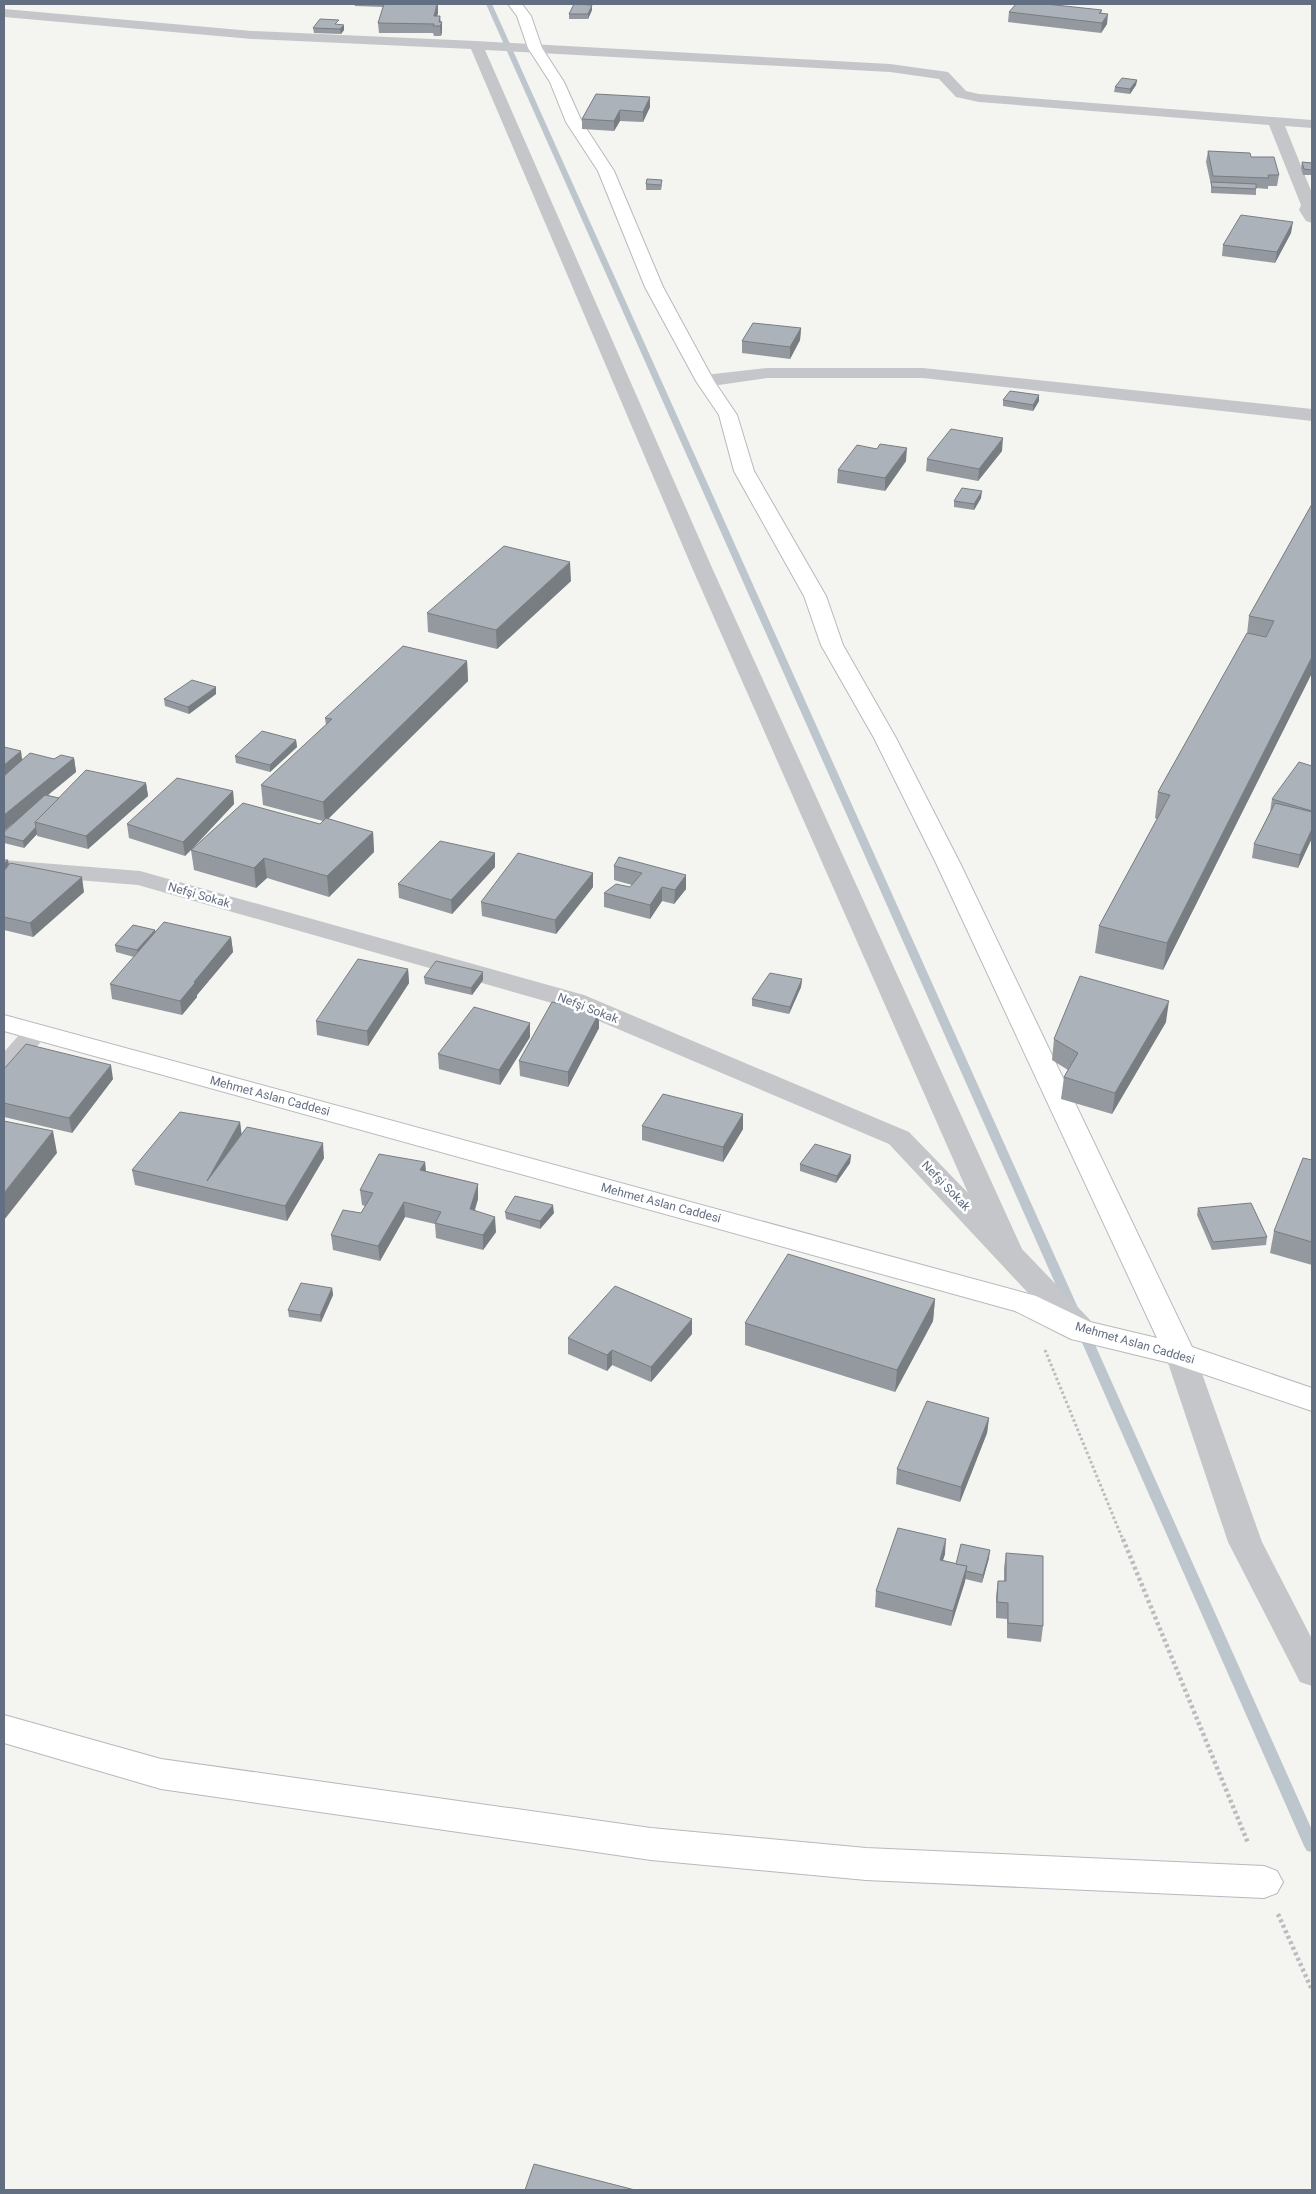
<svg xmlns="http://www.w3.org/2000/svg" width="1316" height="2194" font-family="Roboto,sans-serif">
	<style>
		.lines { fill: none; stroke-linecap: round; stroke-linejoin: round }
		.stream { fill: #bec6cd; fill-rule: evenodd }
		.secondary-casing { stroke: #b6b9be; stroke-width: 2 }
		.path-far1 { stroke: #bbbcbf; stroke-width: 3; stroke-dasharray: 2.5 2.5; stroke-linecap: butt }
		.path { stroke: #bbbcbf; stroke-width: 4.5; stroke-dasharray: 3 3; stroke-linecap: butt }
		.street { fill: #c4c6ca; fill-rule: evenodd }
		.secondary { fill: #fff; fill-rule: evenodd }
		.wall { fill: #94999f }
		.shaded-wall { fill: #787d82 }
		.building { fill: #acb2b9; stroke: #787d82 }
		.labels { text-anchor: middle; stroke-width: 5; stroke-linejoin: round; paint-order: stroke }
		.street-label { font-size: 12px; fill: #626e82; stroke: #fff }
	</style>
	<rect width="100%" height="100%" fill="#f4f4f0"/>
	<g class="lines">
		<g class="stream">
			<path d="M 486,4 L 492,4 L 1079,1310 L 1077,1313 L 1069,1313 L 1067,1310 Z"/>
			<path d="M 1082,1325 L 1086,1326 L 1088,1329 L 1312,1830 L 1312,1852 L 1307,1851 L 1304,1846 L 1076,1329 L 1078,1326 Z"/>
		</g>
		<defs>
			<g id="secondary">
				<path d="M 508,4 L 522,4 L 531,16 L 542,48 L 564,82 L 582,122 L 614,171 L 663,287 L 714,381 L 737,415 L 754,471 L 826,596 L 843,645 L 896,738 L 960,863 L 1192,1347 L 1312,1388 L 1312,1411 L 1174,1364 L 1071,1339 L 1015,1311 L 4,1031 L 4,1015 L 1025,1293 L 1036,1296 L 1090,1322 L 1157,1338 L 936,863 L 874,738 L 821,645 L 804,596 L 734,471 L 719,415 L 696,381 L 645,287 L 598,171 L 566,122 L 550,82 L 528,48 L 517,16 Z"/>
				<path d="M 4,1715 L 161,1759 L 651,1828 L 866,1848 L 1264,1866 L 1277,1871 L 1283,1882 L 1277,1893 L 1264,1898 L 866,1880 L 651,1860 L 161,1789 L 4,1743 Z"/>
			</g>
		</defs>
		<use href="#secondary" class="secondary-casing"/>
		<path class="path-far1" d="M 1045,1350 L 1123,1540"/>
		<g class="path">
			<path d="M 1123,1539 L 1248,1843"/>
			<path d="M 1278,1914 L 1312,1990"/>
		</g>
		<g class="street">
			<path d="M 4,9 L 252,31 L 476,41 L 890,64 L 948,72 L 966,91 L 979,94 L 1312,120 L 1312,128 L 1285,126 L 1312,193 L 1312,223 L 1306,221 L 1299,210 L 1301,205 L 1269,125 L 979,102 L 956,97 L 939,79 L 890,72 L 485,50 L 713,570 L 1022,1249 L 1093,1323 L 1097,1331 L 1093,1339 L 1082,1342 L 1071,1339 L 889,1144 L 566,1007 L 138,885 L 4,874 L 4,860 L 140,871 L 584,995 L 909,1132 L 968,1193 L 693,570 L 471,49 L 252,39 L 4,17 Z"/>
			<path d="M 767,368 L 923,368 L 1312,409 L 1312,421 L 923,378 L 767,378 L 705,387 L 699,385 L 696,381 L 699,377 L 705,375 Z"/>
			<path d="M 36,1024 L 45,1026 L 49,1032 L 14,1074 L 4,1076 L 4,1052 L 27,1026 Z"/>
			<path d="M 1180,1343 L 1191,1346 L 1195,1354 L 1262,1542 L 1312,1639 L 1312,1686 L 1300,1682 L 1228,1542 L 1165,1354 L 1169,1346 Z"/>
		</g>
		<use href="#secondary" class="secondary"/>
	</g>
	<g class="wall">
		<path d="M 354,4 L 438,4 L 438,13 L 437,16 L 441,22 L 442,22 L 442,32 L 441,36 L 434,36 L 433,33 L 379,33 L 378,23 L 383,7 L 355,6 Z"/>
		<path d="M 592,10 L 588,19 L 569,19 L 569,14 Z"/>
		<path d="M 1102,10 L 1101,14 L 1107,24 L 1101,33 L 1008,22 L 1009,12 Z"/>
		<path d="M 340,25 L 344,25 L 344,30 L 341,34 L 314,33 L 313,28 Z"/>
		<path d="M 1137,80 L 1136,85 L 1130,94 L 1114,92 L 1115,87 Z"/>
		<path d="M 596,94 L 650,107 L 643,122 L 620,121 L 614,131 L 582,129 L 582,119 Z"/>
		<path d="M 1208,151 L 1251,157 L 1279,175 L 1277,186 L 1268,186 L 1268,189 L 1256,188 L 1256,195 L 1211,193 L 1211,185 L 1206,162 Z"/>
		<path d="M 1302,162 L 1312,163 L 1312,175 L 1303,175 L 1301,168 Z"/>
		<path d="M 646,184 L 662,185 L 661,190 L 646,190 Z"/>
		<path d="M 1291,233 L 1275,263 L 1222,256 L 1223,245 Z"/>
		<path d="M 801,328 L 800,340 L 790,359 L 742,353 L 742,341 Z"/>
		<path d="M 1039,395 L 1039,401 L 1033,411 L 1003,406 L 1003,400 Z"/>
		<path d="M 1002,451 L 978,481 L 926,471 L 927,459 Z"/>
		<path d="M 906,461 L 885,491 L 837,483 L 838,470 Z"/>
		<path d="M 981,498 L 974,510 L 954,507 L 954,501 Z"/>
		<path d="M 1312,504 L 1312,673 L 1163,970 L 1095,953 L 1099,926 L 1157,819 L 1155,818 L 1158,792 L 1247,634 L 1249,616 Z"/>
		<path d="M 571,581 L 497,649 L 428,632 L 427,613 Z"/>
		<path d="M 467,661 L 468,681 L 328,819 L 373,832 L 374,852 L 329,897 L 267,878 L 256,888 L 194,870 L 191,850 L 185,856 L 129,838 L 127,824 L 233,791 L 234,804 L 194,847 L 320,824 L 323,821 L 263,805 L 261,785 L 326,725 L 325,718 Z"/>
		<path d="M 216,694 L 189,714 L 165,706 L 164,699 Z"/>
		<path d="M 296,740 L 297,747 L 270,772 L 236,763 L 235,756 Z"/>
		<path d="M 74,758 L 76,772 L 48,795 L 59,798 L 146,783 L 148,796 L 88,849 L 37,836 L 37,834 L 24,848 L 4,843 L 4,832 L 17,820 L 22,760 Z"/>
		<path d="M 1312,766 L 1312,838 L 1298,868 L 1252,858 L 1254,844 L 1270,812 L 1272,799 Z"/>
		<path d="M 495,853 L 495,867 L 452,914 L 399,898 L 398,884 Z"/>
		<path d="M 619,857 L 686,889 L 674,904 L 662,901 L 650,919 L 604,907 L 604,893 L 630,887 L 632,885 L 614,880 L 614,866 Z"/>
		<path d="M 4,860 L 8,860 L 9,865 L 84,892 L 33,937 L 4,930 Z"/>
		<path d="M 593,873 L 593,887 L 556,934 L 482,916 L 481,902 Z"/>
		<path d="M 155,930 L 156,932 L 231,937 L 233,952 L 197,995 L 197,997 L 182,1015 L 112,999 L 110,984 L 134,957 L 116,952 L 115,945 Z"/>
		<path d="M 408,969 L 409,983 L 368,1046 L 317,1035 L 316,1021 Z"/>
		<path d="M 483,972 L 483,980 L 472,995 L 425,984 L 424,977 Z"/>
		<path d="M 802,979 L 801,987 L 789,1014 L 752,1006 L 752,999 Z"/>
		<path d="M 599,1013 L 599,1028 L 568,1087 L 520,1076 L 519,1061 Z"/>
		<path d="M 1166,1022 L 1112,1114 L 1061,1099 L 1064,1077 L 1068,1070 L 1052,1060 L 1054,1039 Z"/>
		<path d="M 530,1023 L 530,1037 L 500,1085 L 439,1069 L 438,1054 Z"/>
		<path d="M 4,1069 L 113,1079 L 72,1133 L 4,1117 Z"/>
		<path d="M 743,1114 L 743,1129 L 723,1162 L 642,1140 L 642,1126 Z"/>
		<path d="M 240,1122 L 241,1134 L 324,1158 L 287,1221 L 135,1185 L 132,1170 Z"/>
		<path d="M 851,1155 L 850,1163 L 836,1183 L 800,1171 L 800,1164 Z"/>
		<path d="M 1312,1160 L 1312,1265 L 1270,1253 L 1274,1231 Z"/>
		<path d="M 425,1162 L 426,1171 L 478,1184 L 478,1199 L 475,1210 L 496,1232 L 483,1250 L 436,1238 L 435,1224 L 405,1217 L 380,1261 L 333,1250 L 331,1235 L 361,1213 L 365,1206 L 362,1205 L 360,1190 Z"/>
		<path d="M 1198,1208 L 1267,1237 L 1266,1245 L 1212,1250 L 1197,1215 Z"/>
		<path d="M 505,1212 L 554,1213 L 540,1229 L 506,1219 Z"/>
		<path d="M 332,1288 L 333,1295 L 321,1322 L 289,1317 L 288,1310 Z"/>
		<path d="M 935,1299 L 933,1321 L 895,1392 L 745,1345 L 745,1323 Z"/>
		<path d="M 692,1319 L 692,1334 L 651,1382 L 612,1365 L 607,1371 L 568,1354 L 568,1338 Z"/>
		<path d="M 989,1418 L 987,1433 L 960,1502 L 896,1484 L 897,1469 Z"/>
		<path d="M 1006,1553 L 1043,1626 L 1041,1642 L 1007,1638 L 1007,1619 L 996,1618 L 996,1596 L 998,1581 L 1004,1581 L 1004,1568 Z"/>
		<path d="M 945,1554 L 943,1560 L 956,1564 L 989,1558 L 982,1583 L 965,1579 L 951,1626 L 875,1607 L 876,1591 Z"/>
	</g>
	<g class="shaded-wall">
		<path d="M 438,4 L 438,13 L 434,26 L 434,16 Z"/>
		<path d="M 592,5 L 592,10 L 588,19 L 588,14 Z"/>
		<path d="M 1108,14 L 1107,24 L 1101,33 L 1102,23 Z"/>
		<path d="M 440,16 L 441,25 L 442,22 L 442,32 L 441,36 L 440,26 L 439,22 Z"/>
		<path d="M 344,25 L 344,30 L 341,34 L 340,29 Z"/>
		<path d="M 1137,80 L 1136,85 L 1130,94 L 1130,89 Z"/>
		<path d="M 650,97 L 650,107 L 643,122 L 643,112 Z"/>
		<path d="M 620,110 L 620,121 L 614,131 L 614,121 Z"/>
		<path d="M 1293,222 L 1291,233 L 1275,263 L 1277,252 Z"/>
		<path d="M 801,328 L 800,340 L 790,359 L 790,347 Z"/>
		<path d="M 1039,395 L 1039,401 L 1033,411 L 1033,405 Z"/>
		<path d="M 1003,438 L 1002,451 L 978,481 L 979,469 Z"/>
		<path d="M 907,448 L 906,461 L 885,491 L 885,478 Z"/>
		<path d="M 982,491 L 981,498 L 974,510 L 974,504 Z"/>
		<path d="M 570,562 L 571,581 L 497,649 L 496,630 Z"/>
		<path d="M 1312,657 L 1312,673 L 1163,970 L 1167,943 Z"/>
		<path d="M 467,661 L 468,681 L 325,822 L 323,802 Z"/>
		<path d="M 216,687 L 216,694 L 189,714 L 188,707 Z"/>
		<path d="M 296,740 L 297,747 L 270,772 L 270,765 Z"/>
		<path d="M 21,751 L 23,765 L 4,781 L 4,765 Z"/>
		<path d="M 74,758 L 76,772 L 4,831 L 4,815 Z"/>
		<path d="M 146,783 L 148,796 L 88,849 L 86,836 Z"/>
		<path d="M 233,791 L 234,804 L 185,856 L 183,842 Z"/>
		<path d="M 36,827 L 37,834 L 24,848 L 23,841 Z"/>
		<path d="M 1312,829 L 1312,838 L 1298,868 L 1300,855 Z"/>
		<path d="M 373,832 L 374,852 L 329,897 L 327,876 Z"/>
		<path d="M 495,853 L 495,867 L 452,914 L 451,900 Z"/>
		<path d="M 264,858 L 267,878 L 256,888 L 254,868 Z"/>
		<path d="M 8,860 L 10,874 L 4,881 L 4,864 Z"/>
		<path d="M 593,873 L 593,887 L 556,934 L 555,920 Z"/>
		<path d="M 686,875 L 686,889 L 674,904 L 675,890 Z"/>
		<path d="M 82,877 L 84,892 L 33,937 L 30,923 Z"/>
		<path d="M 662,887 L 662,901 L 650,919 L 650,905 Z"/>
		<path d="M 155,930 L 156,937 L 138,958 L 137,950 Z"/>
		<path d="M 231,937 L 233,952 L 197,995 L 197,997 L 182,1015 L 180,1001 L 194,982 Z"/>
		<path d="M 408,969 L 409,983 L 368,1046 L 367,1031 Z"/>
		<path d="M 483,972 L 483,980 L 472,995 L 471,988 Z"/>
		<path d="M 802,979 L 801,987 L 789,1014 L 790,1007 Z"/>
		<path d="M 1169,1001 L 1166,1022 L 1112,1114 L 1115,1093 Z"/>
		<path d="M 599,1013 L 599,1028 L 568,1087 L 568,1072 Z"/>
		<path d="M 530,1023 L 530,1037 L 500,1085 L 499,1070 Z"/>
		<path d="M 111,1065 L 113,1079 L 72,1133 L 69,1118 Z"/>
		<path d="M 743,1114 L 743,1129 L 723,1162 L 723,1147 Z"/>
		<path d="M 240,1122 L 242,1137 L 207,1181 Z"/>
		<path d="M 53,1131 L 57,1153 L 4,1220 L 4,1193 Z"/>
		<path d="M 323,1143 L 324,1158 L 287,1221 L 285,1206 Z"/>
		<path d="M 851,1155 L 850,1163 L 836,1183 L 837,1176 Z"/>
		<path d="M 425,1162 L 426,1177 L 420,1170 Z"/>
		<path d="M 478,1184 L 478,1199 L 470,1224 L 470,1209 Z"/>
		<path d="M 404,1202 L 405,1217 L 380,1261 L 378,1246 Z"/>
		<path d="M 553,1205 L 554,1213 L 540,1229 L 540,1221 Z"/>
		<path d="M 495,1217 L 496,1232 L 483,1250 L 483,1235 Z"/>
		<path d="M 332,1288 L 333,1295 L 321,1322 L 320,1315 Z"/>
		<path d="M 935,1299 L 933,1321 L 895,1392 L 897,1370 Z"/>
		<path d="M 692,1319 L 692,1334 L 651,1382 L 651,1367 Z"/>
		<path d="M 612,1350 L 612,1365 L 607,1371 L 607,1355 Z"/>
		<path d="M 989,1418 L 987,1433 L 960,1502 L 961,1487 Z"/>
		<path d="M 946,1539 L 945,1554 L 938,1575 L 940,1560 Z"/>
		<path d="M 990,1550 L 989,1558 L 982,1583 L 983,1575 Z"/>
		<path d="M 967,1566 L 965,1582 L 951,1626 L 953,1611 Z"/>
	</g>
	<g class="building">
		<path d="M 384,4 L 437,4 L 434,16 L 440,16 L 439,22 L 442,22 L 440,26 L 433,26 L 434,24 L 378,23 Z"/>
		<path d="M 574,4 L 592,5 L 588,14 L 569,14 Z"/>
		<path d="M 1016,4 L 1046,4 L 1102,10 L 1099,13 L 1108,14 L 1102,23 L 1009,12 Z"/>
		<path d="M 320,19 L 339,20 L 335,24 L 344,25 L 340,29 L 313,28 Z"/>
		<path d="M 1122,78 L 1137,80 L 1130,89 L 1115,87 Z"/>
		<path d="M 596,94 L 650,97 L 643,112 L 620,110 L 614,121 L 582,119 Z"/>
		<path d="M 1208,151 L 1250,153 L 1251,157 L 1274,157 L 1279,175 L 1268,175 L 1269,178 L 1213,176 Z"/>
		<path d="M 1302,162 L 1312,163 L 1312,170 L 1304,169 Z"/>
		<path d="M 647,179 L 662,180 L 661,185 L 646,184 Z"/>
		<path d="M 1211,182 L 1256,184 L 1256,189 L 1212,187 Z"/>
		<path d="M 1241,215 L 1293,222 L 1277,252 L 1223,245 Z"/>
		<path d="M 753,323 L 801,328 L 790,347 L 742,341 Z"/>
		<path d="M 1010,391 L 1039,395 L 1033,405 L 1003,400 Z"/>
		<path d="M 951,429 L 1003,438 L 979,469 L 927,459 Z"/>
		<path d="M 880,444 L 907,448 L 885,478 L 838,470 L 857,445 L 877,449 Z"/>
		<path d="M 962,488 L 982,491 L 974,504 L 954,501 Z"/>
		<path d="M 1312,504 L 1312,657 L 1167,943 L 1099,926 L 1170,795 L 1158,792 L 1247,633 L 1266,637 L 1274,621 L 1249,616 Z"/>
		<path d="M 504,546 L 570,562 L 496,630 L 427,613 Z"/>
		<path d="M 403,646 L 467,661 L 323,802 L 261,785 L 332,719 L 325,718 Z"/>
		<path d="M 192,680 L 216,687 L 188,707 L 164,699 Z"/>
		<path d="M 262,731 L 296,740 L 270,765 L 235,756 Z"/>
		<path d="M 4,747 L 21,751 L 4,765 Z"/>
		<path d="M 30,753 L 54,759 L 61,755 L 74,758 L 4,815 L 4,776 Z"/>
		<path d="M 1299,762 L 1312,766 L 1312,811 L 1272,799 Z"/>
		<path d="M 86,770 L 146,783 L 86,836 L 35,822 Z"/>
		<path d="M 177,778 L 233,791 L 183,842 L 127,824 Z"/>
		<path d="M 45,795 L 59,798 L 35,822 L 36,827 L 23,841 L 4,836 L 4,832 Z"/>
		<path d="M 243,803 L 320,824 L 326,818 L 373,832 L 327,876 L 264,858 L 254,868 L 191,850 Z"/>
		<path d="M 1275,803 L 1312,812 L 1312,829 L 1300,855 L 1254,844 Z"/>
		<path d="M 440,841 L 495,853 L 451,900 L 398,884 Z"/>
		<path d="M 518,853 L 593,873 L 555,920 L 481,902 Z"/>
		<path d="M 619,857 L 686,875 L 675,890 L 662,887 L 650,905 L 604,893 L 616,884 L 630,887 L 642,873 L 614,866 Z"/>
		<path d="M 4,860 L 8,860 L 4,864 Z"/>
		<path d="M 10,863 L 82,877 L 30,923 L 4,917 L 4,871 Z"/>
		<path d="M 164,922 L 231,937 L 194,982 L 195,983 L 180,1001 L 110,984 Z"/>
		<path d="M 133,925 L 155,930 L 137,950 L 115,945 Z"/>
		<path d="M 358,959 L 408,969 L 367,1031 L 316,1021 Z"/>
		<path d="M 436,961 L 483,972 L 471,988 L 424,977 Z"/>
		<path d="M 770,973 L 802,979 L 790,1007 L 752,999 Z"/>
		<path d="M 1080,976 L 1169,1001 L 1115,1093 L 1064,1077 L 1078,1053 L 1054,1039 Z"/>
		<path d="M 552,1002 L 599,1013 L 568,1072 L 519,1061 Z"/>
		<path d="M 474,1007 L 530,1023 L 499,1070 L 438,1054 Z"/>
		<path d="M 26,1044 L 111,1065 L 69,1118 L 4,1103 L 4,1069 Z"/>
		<path d="M 663,1094 L 743,1114 L 723,1147 L 642,1126 Z"/>
		<path d="M 180,1112 L 240,1122 L 207,1181 L 247,1127 L 323,1143 L 285,1206 L 132,1170 Z"/>
		<path d="M 4,1121 L 53,1131 L 4,1193 Z"/>
		<path d="M 815,1144 L 851,1155 L 837,1176 L 800,1164 Z"/>
		<path d="M 379,1154 L 425,1162 L 420,1170 L 478,1184 L 470,1209 L 495,1217 L 483,1235 L 435,1223 L 441,1212 L 404,1202 L 378,1246 L 331,1235 L 343,1210 L 361,1213 L 373,1193 L 360,1190 Z"/>
		<path d="M 1303,1158 L 1312,1160 L 1312,1242 L 1274,1231 Z"/>
		<path d="M 515,1196 L 553,1205 L 540,1221 L 505,1212 Z"/>
		<path d="M 1251,1203 L 1267,1237 L 1213,1242 L 1198,1208 Z"/>
		<path d="M 788,1254 L 935,1299 L 897,1370 L 745,1323 Z"/>
		<path d="M 301,1283 L 332,1288 L 320,1315 L 288,1310 Z"/>
		<path d="M 615,1286 L 692,1319 L 651,1367 L 612,1350 L 607,1355 L 568,1338 Z"/>
		<path d="M 927,1401 L 989,1418 L 961,1487 L 897,1469 Z"/>
		<path d="M 898,1528 L 946,1539 L 940,1560 L 967,1566 L 953,1611 L 876,1591 Z"/>
		<path d="M 961,1544 L 990,1550 L 983,1575 L 966,1571 L 967,1566 L 956,1564 Z"/>
		<path d="M 1006,1553 L 1043,1556 L 1043,1626 L 1008,1623 L 1008,1603 L 997,1602 L 998,1581 L 1006,1581 Z"/>
		<path d="M 534,2164 L 635,2190 L 525,2190 Z"/>
	</g>
	<g class="labels">
		<g class="street-label">
			<text transform="translate(199 895) rotate(16)" y="4">Nefşi Sokak</text>
			<text transform="translate(588 1008) rotate(21)" y="4">Nefşi Sokak</text>
			<text transform="translate(270 1096) rotate(15)" y="4">Mehmet Aslan Caddesi</text>
			<text transform="translate(946 1186) rotate(46)" y="4">Nefşi Sokak</text>
			<text transform="translate(661 1203) rotate(15)" y="4">Mehmet Aslan Caddesi</text>
			<text transform="translate(1135 1343) rotate(16)" y="4">Mehmet Aslan Caddesi</text>
		</g>
	</g>
	<rect width="1316" height="2194" fill="none" stroke="#626e82" stroke-width="10"/>
</svg>
